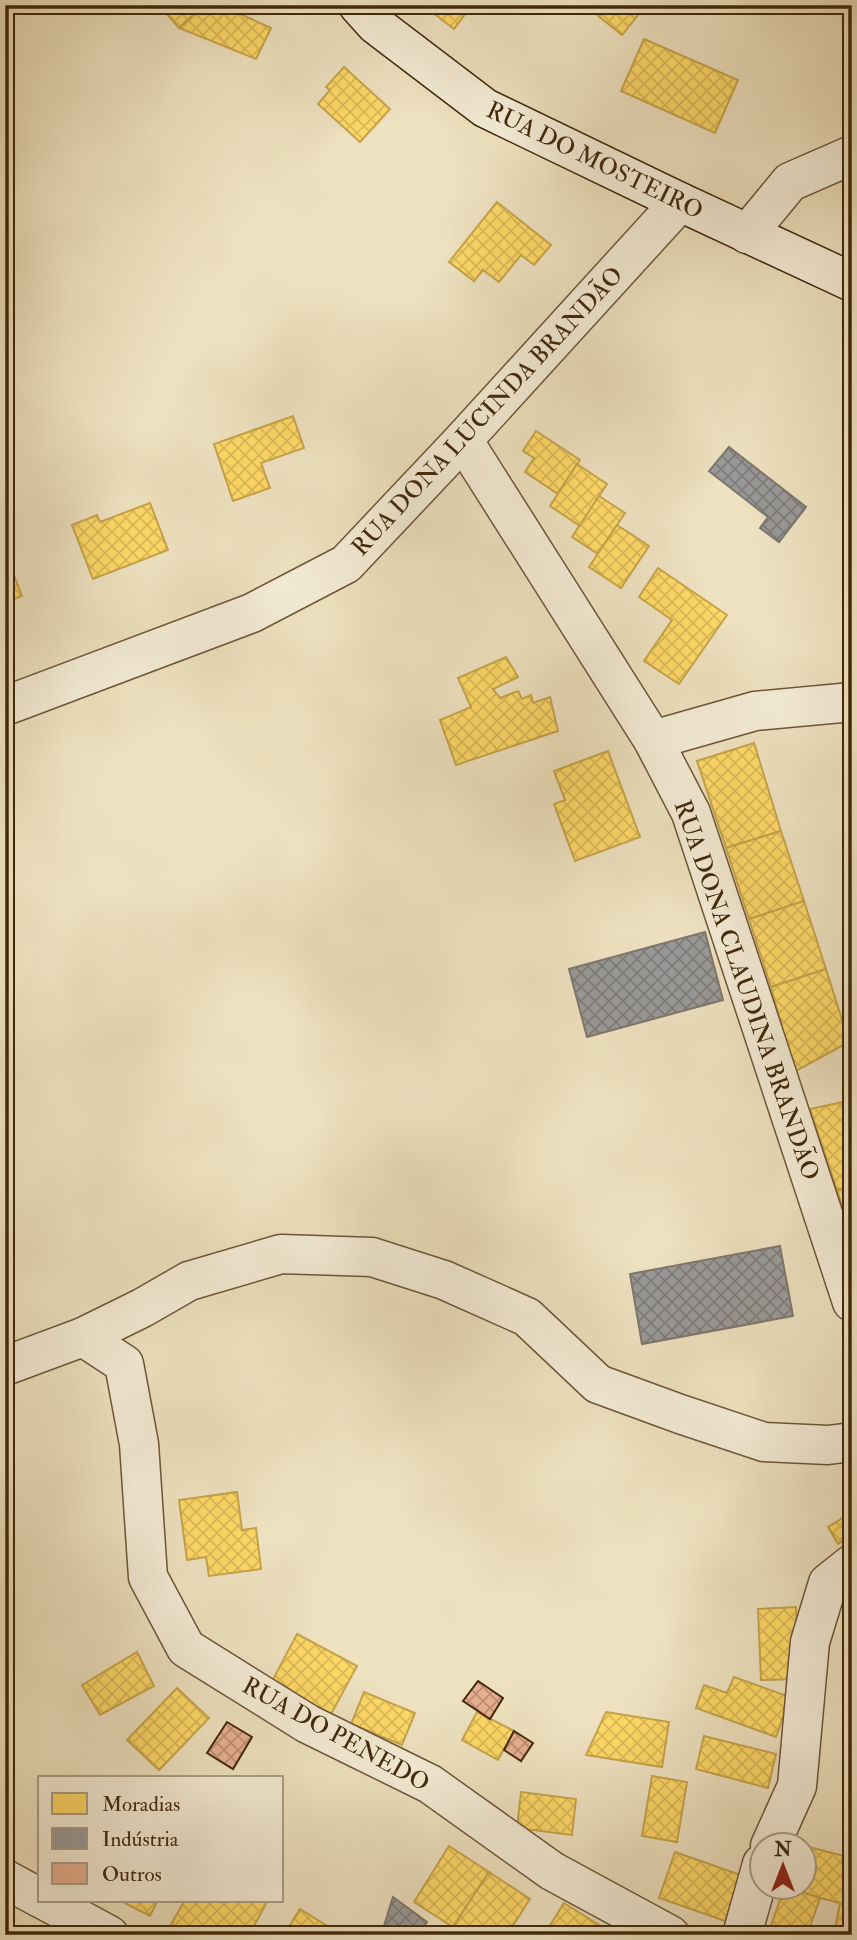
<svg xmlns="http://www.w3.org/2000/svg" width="857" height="1940" font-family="'IM FELL Double Pica',serif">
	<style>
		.homes { fill: url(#homes-cross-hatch); stroke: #c6a44a; stroke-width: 2 }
		.industry { fill: url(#industry-cross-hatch); stroke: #7e776e; stroke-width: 2 }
		.building { fill: url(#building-cross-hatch); stroke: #40280a; stroke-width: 2 }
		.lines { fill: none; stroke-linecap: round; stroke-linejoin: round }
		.street-casing { stroke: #6c5638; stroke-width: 41 }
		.secondary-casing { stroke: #40280a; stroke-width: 41 }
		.street { stroke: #f4ecd6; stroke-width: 38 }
		.secondary { stroke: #f4ecd6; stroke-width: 38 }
		.labels { text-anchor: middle; stroke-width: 7; stroke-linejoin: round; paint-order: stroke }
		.street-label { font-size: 24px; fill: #40280a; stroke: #f4ecd6 }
	</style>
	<defs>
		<pattern id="homes-cross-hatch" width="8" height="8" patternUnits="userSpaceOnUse" patternTransform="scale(1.75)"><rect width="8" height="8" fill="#ffd966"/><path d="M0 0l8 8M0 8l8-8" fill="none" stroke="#dcba57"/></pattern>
		<pattern id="industry-cross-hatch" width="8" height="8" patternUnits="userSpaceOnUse" patternTransform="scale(1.75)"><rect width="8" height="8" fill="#999"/><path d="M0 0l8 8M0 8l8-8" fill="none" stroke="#7e7d7b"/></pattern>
		<pattern id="building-cross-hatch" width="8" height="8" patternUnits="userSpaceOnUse" patternTransform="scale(1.75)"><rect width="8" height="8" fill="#e7af91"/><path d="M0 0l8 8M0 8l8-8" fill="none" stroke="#bd8e75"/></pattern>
	</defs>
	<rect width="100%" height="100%" fill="#eee2c0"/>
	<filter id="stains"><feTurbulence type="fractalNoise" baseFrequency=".00286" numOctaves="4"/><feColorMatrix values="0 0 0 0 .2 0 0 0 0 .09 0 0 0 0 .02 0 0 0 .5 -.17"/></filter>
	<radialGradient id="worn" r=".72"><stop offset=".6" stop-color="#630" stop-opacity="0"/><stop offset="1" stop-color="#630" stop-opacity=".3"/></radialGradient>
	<g class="homes">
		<path d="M 159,5 L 204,5 L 179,28 Z"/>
		<path d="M 204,5 L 229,5 L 236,12 L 271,28 L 256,59 L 179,28 Z"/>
		<path d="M 423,5 L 472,5 L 454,29 Z"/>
		<path d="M 585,5 L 646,5 L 622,35 Z"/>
		<path d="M 644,39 L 738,80 L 715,133 L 621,91 Z"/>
		<path d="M 344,67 L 390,109 L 360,142 L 318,104 L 330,90 L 326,87 Z"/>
		<path d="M 497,202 L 551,245 L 534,265 L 521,255 L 499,282 L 483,270 L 474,281 L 449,262 Z"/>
		<path d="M 293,416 L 304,448 L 261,463 L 270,488 L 233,501 L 214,444 Z"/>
		<path d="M 536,431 L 580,460 L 558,494 L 525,472 L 534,458 L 523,451 Z"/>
		<path d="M 577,464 L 607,484 L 580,526 L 550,506 Z"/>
		<path d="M 599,496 L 625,513 L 598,554 L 572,537 Z"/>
		<path d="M 150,503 L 168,550 L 93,579 L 72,525 L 97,515 L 100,522 Z"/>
		<path d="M 617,525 L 649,546 L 621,588 L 589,567 Z"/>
		<path d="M 5,552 L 22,596 L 5,602 Z"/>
		<path d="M 658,568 L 727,615 L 679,684 L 644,661 L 672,620 L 639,597 Z"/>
		<path d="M 506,657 L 518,677 L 493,689 L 500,698 L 518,691 L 522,699 L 531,695 L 533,703 L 550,697 L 558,731 L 456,765 L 440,720 L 471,707 L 458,678 Z"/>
		<path d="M 754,743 L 781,831 L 726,848 L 697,761 Z"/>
		<path d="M 608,751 L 640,837 L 575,861 L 554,804 L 565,800 L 554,771 Z"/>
		<path d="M 781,831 L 804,901 L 749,919 L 726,848 Z"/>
		<path d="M 804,901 L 826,969 L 771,987 L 749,919 Z"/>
		<path d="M 826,969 L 849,1042 L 794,1072 L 771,987 Z"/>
		<path d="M 852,1100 L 852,1186 L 837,1190 L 810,1109 Z"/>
		<path d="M 852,1186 L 852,1237 L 837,1190 Z"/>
		<path d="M 237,1492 L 242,1530 L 256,1528 L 261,1569 L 209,1576 L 206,1557 L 187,1560 L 179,1500 Z"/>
		<path d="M 852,1512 L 852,1535 L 838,1544 L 828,1527 Z"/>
		<path d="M 796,1607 L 799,1679 L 761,1680 L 758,1609 Z"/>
		<path d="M 297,1634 L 357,1666 L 330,1716 L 270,1685 Z"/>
		<path d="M 137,1652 L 154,1686 L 100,1715 L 82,1685 Z"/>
		<path d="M 734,1677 L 790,1697 L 776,1737 L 696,1708 L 704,1685 L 727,1693 Z"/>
		<path d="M 177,1688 L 209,1718 L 159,1770 L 127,1740 Z"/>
		<path d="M 364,1692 L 415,1713 L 402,1745 L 351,1724 Z"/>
		<path d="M 477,1712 L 514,1731 L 498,1760 L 462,1740 Z"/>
		<path d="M 606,1712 L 669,1722 L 662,1767 L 586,1755 Z"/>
		<path d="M 704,1736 L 776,1754 L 768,1788 L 696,1769 Z"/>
		<path d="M 652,1776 L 687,1782 L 677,1842 L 642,1836 Z"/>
		<path d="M 521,1792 L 576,1799 L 572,1835 L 517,1828 Z"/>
		<path d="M 449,1846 L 489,1872 L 453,1927 L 414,1902 Z"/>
		<path d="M 809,1847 L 852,1858 L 852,1935 L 834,1935 L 840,1903 L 820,1898 L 790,1888 L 804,1888 L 804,1854 Z"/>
		<path d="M 675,1852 L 741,1875 L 725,1921 L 659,1898 Z"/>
		<path d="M 489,1872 L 530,1899 L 507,1935 L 466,1935 L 453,1927 Z"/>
		<path d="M 784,1888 L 790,1888 L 820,1898 L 807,1935 L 787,1935 L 770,1929 Z"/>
		<path d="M 119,1900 L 158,1900 L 150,1916 Z"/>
		<path d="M 185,1900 L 268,1900 L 249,1935 L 181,1935 L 169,1928 Z"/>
		<path d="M 564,1903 L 615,1935 L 544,1935 Z"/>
		<path d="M 300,1909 L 342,1935 L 284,1935 Z"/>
		<path d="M 5,1926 L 20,1935 L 5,1935 Z"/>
	</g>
	<g class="industry">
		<path d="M 729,447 L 806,507 L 779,542 L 760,528 L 768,517 L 709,471 Z"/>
		<path d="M 705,932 L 723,1000 L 587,1037 L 569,969 Z"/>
		<path d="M 780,1246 L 793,1316 L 642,1344 L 630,1274 Z"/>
		<path d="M 393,1897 L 427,1922 L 418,1935 L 394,1935 L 384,1926 Z"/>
	</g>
	<g class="building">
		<path d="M 478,1681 L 503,1698 L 490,1719 L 463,1701 Z"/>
		<path d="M 227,1722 L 252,1737 L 233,1769 L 207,1753 Z"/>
		<path d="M 514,1731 L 533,1743 L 521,1761 L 504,1750 Z"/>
	</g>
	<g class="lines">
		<defs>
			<g id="street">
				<path d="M 747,234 L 790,182 L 852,155"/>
				<path d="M 463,440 L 653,740 L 691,813 L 852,1302"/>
				<path d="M 5,706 L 252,613 L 346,564 L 463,440 L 680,202"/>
				<path d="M 653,740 L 755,711 L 852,702"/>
				<path d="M 83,1337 L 124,1364 L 139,1444 L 148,1577 L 186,1648 L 308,1724 L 430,1784 L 552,1871 L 670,1935"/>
				<path d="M 5,1366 L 83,1337 L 142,1308 L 189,1281 L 281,1254 L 372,1257 L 444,1280 L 527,1317 L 598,1384 L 680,1414 L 764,1442 L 828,1445 L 852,1442"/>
				<path d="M 770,1846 L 797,1786 L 810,1642 L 828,1583 L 852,1564"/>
				<path d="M 5,1879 L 40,1898"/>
				<path d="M 44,1900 L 109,1935"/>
				<path d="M 742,1935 L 762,1864"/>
			</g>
			<path id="secondary" d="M 358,5 L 376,25 L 485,108 L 680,202 L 852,282"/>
		</defs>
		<use href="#street" class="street-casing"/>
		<use href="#secondary" class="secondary-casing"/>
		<use href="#street" class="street"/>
		<use href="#secondary" class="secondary"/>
	</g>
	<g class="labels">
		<g class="street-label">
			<text transform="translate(595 160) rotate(26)" y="8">RUA DO MOSTEIRO</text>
			<text transform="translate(487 411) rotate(-47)" y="8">RUA DONA LUCINDA BRANDÃO</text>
			<text transform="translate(747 990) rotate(71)" y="8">RUA DONA CLAUDINA BRANDÃO</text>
			<text transform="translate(336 1734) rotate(29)" y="8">RUA DO PENEDO</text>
		</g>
	</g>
	<rect width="857" height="1940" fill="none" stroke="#eee2c0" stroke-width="28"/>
	<rect x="7" y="7" width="843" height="1926" fill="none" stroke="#40280a" stroke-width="3.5"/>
	<rect x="14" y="14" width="829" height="1912" fill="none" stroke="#40280a" stroke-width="2"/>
	<rect x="38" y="1776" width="245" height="126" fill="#f4ecd6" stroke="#ac9e84" stroke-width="2"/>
	<rect x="52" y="1793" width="35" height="21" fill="#ffd966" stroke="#ac9e84" stroke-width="2"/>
	<text x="102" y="1811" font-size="21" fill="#40280a">Moradias</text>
	<rect x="52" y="1828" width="35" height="21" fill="#999999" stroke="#ac9e84" stroke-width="2"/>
	<text x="102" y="1846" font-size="21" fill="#40280a">Indústria</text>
	<rect x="52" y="1863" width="35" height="21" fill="#e7af91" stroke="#ac9e84" stroke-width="2"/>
	<text x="102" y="1881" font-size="21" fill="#40280a">Outros</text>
	<g transform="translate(783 1866)"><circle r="33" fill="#f4ecd6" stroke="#ac9e84" stroke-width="2"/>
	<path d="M0-5L12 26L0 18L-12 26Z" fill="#8f2418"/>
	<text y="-10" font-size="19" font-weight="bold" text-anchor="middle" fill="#40280a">N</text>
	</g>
	<rect width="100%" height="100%" filter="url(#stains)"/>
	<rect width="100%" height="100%" fill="url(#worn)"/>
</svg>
